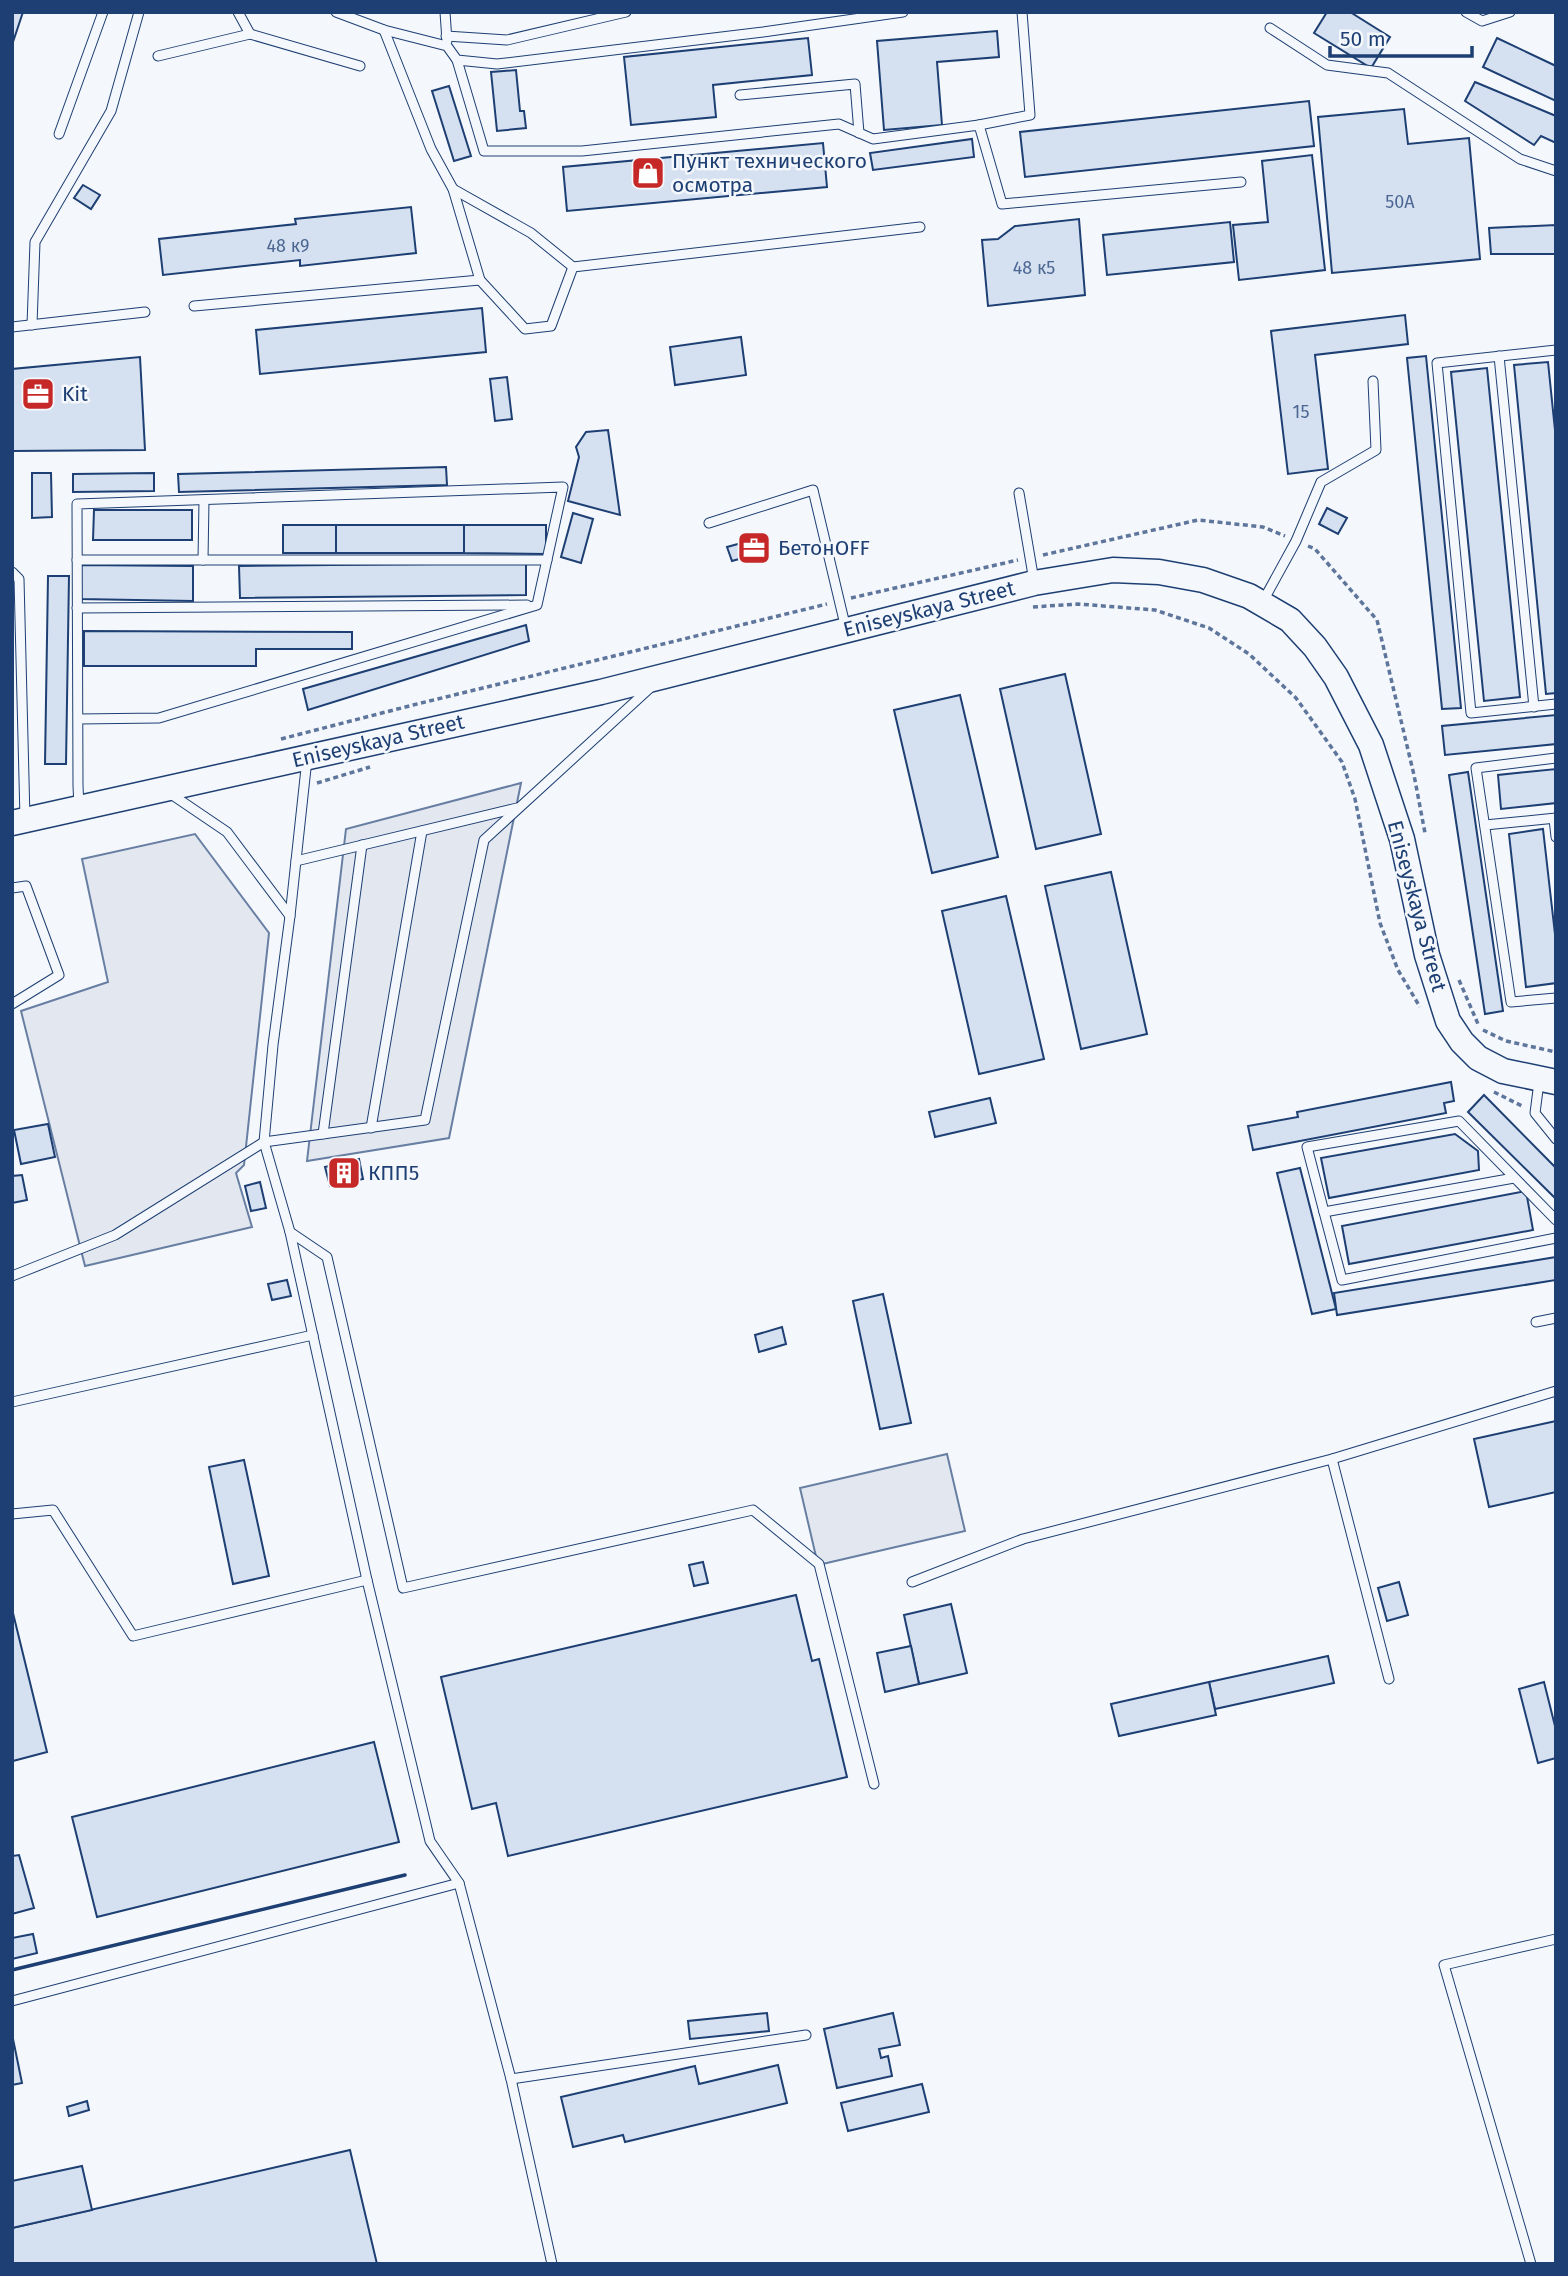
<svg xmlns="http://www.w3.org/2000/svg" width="1568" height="2276" font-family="'Fira Sans',sans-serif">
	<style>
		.parking { fill: #e3e8f0; stroke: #687fa3; stroke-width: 2 }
		.building { fill: #d5e0f0; stroke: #1d3f73; stroke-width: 2 }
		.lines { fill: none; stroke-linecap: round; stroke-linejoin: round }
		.lane-casing { stroke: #1d3f73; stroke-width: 11 }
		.secondary-casing { stroke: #1d3f73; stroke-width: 27 }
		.path { stroke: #5e769c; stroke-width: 3.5; stroke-dasharray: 5 3.5; stroke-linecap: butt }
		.lane { stroke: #f4f7fb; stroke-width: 9 }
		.secondary { stroke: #f4f7fb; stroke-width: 24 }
		.wall { stroke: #1d3f73; stroke-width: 3.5 }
		.labels { text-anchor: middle; stroke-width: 5; stroke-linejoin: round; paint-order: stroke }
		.number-label { font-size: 18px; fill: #4b6792 }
		.poi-label { font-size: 21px; fill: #1d3f73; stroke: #f4f7fb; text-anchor: start }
		.street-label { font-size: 21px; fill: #1d3f73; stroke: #f4f7fb }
	</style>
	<rect width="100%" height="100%" fill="#f4f7fb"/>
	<g class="parking">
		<path d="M 521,783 L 449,1138 L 307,1161 L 346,829 Z"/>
		<path d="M 195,834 L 269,933 L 244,1165 L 236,1173 L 252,1227 L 85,1266 L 21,1011 L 108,982 L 82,859 Z"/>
		<path d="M 947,1454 L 965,1531 L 818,1565 L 800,1488 Z"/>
	</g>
	<g class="building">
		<path d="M 12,12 L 23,12 L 12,45 Z"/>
		<path d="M 1327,12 L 1350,12 L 1390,37 L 1371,68 L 1314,33 Z"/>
		<path d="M 997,31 L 999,57 L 937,62 L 942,125 L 884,130 L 877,41 Z"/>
		<path d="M 808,38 L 812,75 L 713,85 L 716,117 L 631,125 L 624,57 Z"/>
		<path d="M 1497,38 L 1556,66 L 1556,101 L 1483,67 Z"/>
		<path d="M 516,70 L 520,111 L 524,111 L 526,128 L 497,131 L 491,72 Z"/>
		<path d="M 1475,82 L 1556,116 L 1556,143 L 1541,136 L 1534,145 L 1465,101 Z"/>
		<path d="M 449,86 L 471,156 L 454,161 L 432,91 Z"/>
		<path d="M 1309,101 L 1314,146 L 1025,177 L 1020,132 Z"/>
		<path d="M 1404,109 L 1408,144 L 1469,138 L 1480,259 L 1332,273 L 1318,117 Z"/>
		<path d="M 972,139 L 974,157 L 873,170 L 870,153 Z"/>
		<path d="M 823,143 L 827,187 L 567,211 L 563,167 Z"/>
		<path d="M 1312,155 L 1325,270 L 1239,280 L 1233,225 L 1268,222 L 1262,161 Z"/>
		<path d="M 83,185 L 100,195 L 91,209 L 74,198 Z"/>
		<path d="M 411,207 L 416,253 L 300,266 L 300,260 L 163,275 L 159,239 L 296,224 L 295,219 Z"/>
		<path d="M 1079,219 L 1085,295 L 988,306 L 982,240 L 998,239 L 1015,226 Z"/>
		<path d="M 1230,222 L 1234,262 L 1107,275 L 1103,235 Z"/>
		<path d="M 1556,225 L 1556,254 L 1491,254 L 1489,228 Z"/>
		<path d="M 482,308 L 486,352 L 260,374 L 256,330 Z"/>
		<path d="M 1405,315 L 1408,344 L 1315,355 L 1328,469 L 1288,474 L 1271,331 Z"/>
		<path d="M 741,337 L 746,375 L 675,385 L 670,347 Z"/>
		<path d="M 1426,356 L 1461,708 L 1442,709 L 1407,358 Z"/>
		<path d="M 140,357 L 145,450 L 12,451 L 12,369 Z"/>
		<path d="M 1548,362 L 1556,440 L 1556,693 L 1546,694 L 1514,365 Z"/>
		<path d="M 1487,368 L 1520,697 L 1484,701 L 1451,372 Z"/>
		<path d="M 507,377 L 512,419 L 495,421 L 490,379 Z"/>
		<path d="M 608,430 L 620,515 L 568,501 L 579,457 L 576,447 L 586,432 Z"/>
		<path d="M 446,467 L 447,485 L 179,492 L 178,474 Z"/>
		<path d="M 32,473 L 51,473 L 52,517 L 32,518 Z"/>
		<path d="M 154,473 L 154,491 L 73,492 L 73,474 Z"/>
		<path d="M 1327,508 L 1347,518 L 1338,534 L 1319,524 Z"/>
		<path d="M 94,510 L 192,510 L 192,540 L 93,540 Z"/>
		<path d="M 573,513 L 593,519 L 581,563 L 561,557 Z"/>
		<rect x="283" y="525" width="53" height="28"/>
		<rect x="336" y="525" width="128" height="28"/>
		<path d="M 464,525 L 546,525 L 546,554 L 464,553 Z"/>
		<path d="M 760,538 L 764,552 L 732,561 L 727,547 Z"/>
		<path d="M 526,563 L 526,595 L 240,598 L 239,566 Z"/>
		<path d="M 79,565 L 193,566 L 193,601 L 79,599 Z"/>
		<path d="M 48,576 L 69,576 L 66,764 L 45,764 Z"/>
		<path d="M 526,625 L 529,641 L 308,710 L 303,689 Z"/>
		<path d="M 84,631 L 352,632 L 352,649 L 256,649 L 256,666 L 84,666 Z"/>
		<path d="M 1065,674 L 1101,834 L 1036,849 L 1000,689 Z"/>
		<path d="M 960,695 L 998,857 L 932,873 L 894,710 Z"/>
		<path d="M 1556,715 L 1556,744 L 1445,755 L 1442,726 Z"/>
		<path d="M 1556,769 L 1556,803 L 1501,809 L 1498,775 Z"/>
		<path d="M 1468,772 L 1503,1011 L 1485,1014 L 1449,775 Z"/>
		<path d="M 1543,829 L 1556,943 L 1556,983 L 1526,987 L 1509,834 Z"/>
		<path d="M 1111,872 L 1147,1034 L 1081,1049 L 1045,886 Z"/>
		<path d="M 1006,896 L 1044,1059 L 979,1074 L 942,911 Z"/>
		<path d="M 1451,1082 L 1454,1101 L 1444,1103 L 1446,1113 L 1253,1150 L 1248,1126 L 1298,1117 L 1297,1112 Z"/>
		<path d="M 1484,1095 L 1556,1168 L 1556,1199 L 1468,1112 Z"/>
		<path d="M 990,1098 L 996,1123 L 935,1137 L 929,1112 Z"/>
		<path d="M 48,1124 L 55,1157 L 21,1164 L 14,1130 Z"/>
		<path d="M 1455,1134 L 1478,1151 L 1479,1170 L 1329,1198 L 1321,1158 Z"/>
		<path d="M 359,1159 L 363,1179 L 330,1186 L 325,1167 Z"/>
		<path d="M 1300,1168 L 1336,1309 L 1312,1314 L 1277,1173 Z"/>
		<path d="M 22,1175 L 27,1200 L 12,1203 L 12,1176 Z"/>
		<path d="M 260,1182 L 266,1208 L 251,1211 L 245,1186 Z"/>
		<path d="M 1526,1191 L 1533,1230 L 1349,1264 L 1342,1226 Z"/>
		<path d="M 1556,1257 L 1556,1280 L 1337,1315 L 1334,1293 Z"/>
		<path d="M 287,1280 L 291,1296 L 272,1300 L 268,1284 Z"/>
		<path d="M 883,1294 L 911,1423 L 880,1429 L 853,1301 Z"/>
		<path d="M 782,1327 L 786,1344 L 759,1352 L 755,1335 Z"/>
		<path d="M 1556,1421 L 1556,1492 L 1489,1507 L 1474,1439 Z"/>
		<path d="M 244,1460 L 269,1576 L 233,1584 L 209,1467 Z"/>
		<path d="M 703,1562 L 708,1583 L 694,1586 L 689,1565 Z"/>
		<path d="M 1399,1582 L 1408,1615 L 1387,1621 L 1378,1588 Z"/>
		<path d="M 796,1595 L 812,1661 L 819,1659 L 847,1777 L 508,1856 L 496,1803 L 472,1809 L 441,1677 Z"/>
		<path d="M 951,1604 L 967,1673 L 919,1684 L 904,1615 Z"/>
		<path d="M 12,1609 L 47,1752 L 13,1761 L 12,1757 Z"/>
		<path d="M 911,1646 L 919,1684 L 885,1692 L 877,1653 Z"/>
		<path d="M 1328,1656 L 1334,1683 L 1215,1709 L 1209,1682 Z"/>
		<path d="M 1209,1682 L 1216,1715 L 1119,1736 L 1111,1704 Z"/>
		<path d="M 1544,1682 L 1556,1730 L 1556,1758 L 1538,1763 L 1519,1689 Z"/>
		<path d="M 374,1742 L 399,1842 L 97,1917 L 72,1817 Z"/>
		<path d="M 19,1855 L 34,1908 L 12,1914 L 12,1856 Z"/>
		<path d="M 33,1934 L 37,1953 L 12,1959 L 12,1938 Z"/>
		<path d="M 767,2013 L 769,2031 L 690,2039 L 688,2021 Z"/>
		<path d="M 893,2013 L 900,2045 L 879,2049 L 881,2058 L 888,2056 L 892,2076 L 837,2088 L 824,2029 Z"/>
		<path d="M 12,2034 L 22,2083 L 12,2085 Z"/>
		<path d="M 778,2065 L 787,2103 L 625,2142 L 623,2135 L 573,2147 L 561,2097 L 695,2066 L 699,2084 Z"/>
		<path d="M 922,2084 L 929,2112 L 848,2131 L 841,2103 Z"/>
		<path d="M 87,2101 L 89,2110 L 69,2116 L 67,2107 Z"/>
		<path d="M 350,2150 L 377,2264 L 12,2264 L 12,2228 Z"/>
		<path d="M 82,2166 L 92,2210 L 12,2228 L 12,2181 Z"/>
	</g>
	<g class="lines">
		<defs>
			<g id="lane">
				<path d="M 238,12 L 250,34 L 360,66"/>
				<path d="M 336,12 L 384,30 L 447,46 L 457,60 L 497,64 L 763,32 L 903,12"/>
				<path d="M 445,12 L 447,41"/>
				<path d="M 1466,12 L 1482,21 L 1510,12"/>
				<path d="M 1270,28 L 1327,65 L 1388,73 L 1520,159 L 1556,171"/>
				<path d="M 384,30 L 431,149 L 453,189 L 480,280 L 525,329 L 551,326 L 573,267 L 920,227"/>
				<path d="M 446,36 L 507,40 L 626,12"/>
				<path d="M 158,56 L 250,34"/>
				<path d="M 457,60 L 484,151 L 582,151 L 839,124 L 873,139 L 979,125 L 1002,204 L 1241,182"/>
				<path d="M 740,95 L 855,84 L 859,133"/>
				<path d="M 979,125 L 1030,115 L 1022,12"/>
				<path d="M 59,134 L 103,12"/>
				<path d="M 453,189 L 531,233 L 573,267"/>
				<path d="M 194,306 L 480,280"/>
				<path d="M 32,325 L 35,242 L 111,111 L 139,12"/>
				<path d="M 12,327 L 145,312"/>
				<path d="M 1556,350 L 1437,363 L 1471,713 L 1556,704"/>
				<path d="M 1499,356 L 1534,707"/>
				<path d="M 1019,493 L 1034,581"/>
				<path d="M 709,523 L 813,490 L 846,629"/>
				<path d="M 77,560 L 547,560"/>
				<path d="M 203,560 L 204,500"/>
				<path d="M 12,572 L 19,579 L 25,819"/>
				<path d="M 1262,603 L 1296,541 L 1321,482 L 1376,450 L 1373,381"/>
				<path d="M 77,608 L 527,605"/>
				<path d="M 78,719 L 159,718 L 537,605 L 563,487 L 77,504 L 78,786 L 79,807"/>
				<path d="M 1556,758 L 1476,768 L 1511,1002 L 1556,998"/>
				<path d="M 307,759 L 290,916 L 273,1045 L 264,1142 L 290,1232 L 367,1580 L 430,1841 L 459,1883 L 511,2079 L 552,2264"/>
				<path d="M 168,792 L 227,832 L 290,916"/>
				<path d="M 1554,819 L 1556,837"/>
				<path d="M 1485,825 L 1556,818"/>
				<path d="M 296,861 L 517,808"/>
				<path d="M 12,888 L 26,886 L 59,975 L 12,1004"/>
				<path d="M 1539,1082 L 1535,1113 L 1556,1139"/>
				<path d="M 371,1128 L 422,831"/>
				<path d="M 323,1134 L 362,845"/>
				<path d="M 1514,1178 L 1324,1212 L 1342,1280 L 1556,1238"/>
				<path d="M 1324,1212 L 1307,1147 L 1459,1121 L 1556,1220"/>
				<path d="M 290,1232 L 327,1257 L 403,1588 L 753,1510 L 819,1564 L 874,1784"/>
				<path d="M 12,1276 L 115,1235 L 264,1142 L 425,1120 L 484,840 L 651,687"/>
				<path d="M 1536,1322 L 1556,1318"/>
				<path d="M 12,1402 L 313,1335"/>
				<path d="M 1332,1459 L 1389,1679"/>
				<path d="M 12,1514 L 53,1510 L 133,1636 L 367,1580"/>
				<path d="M 912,1582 L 1023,1539 L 1332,1459 L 1556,1391"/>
				<path d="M 12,2001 L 459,1883"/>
				<path d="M 511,2079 L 806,2035"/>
				<path d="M 1531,2264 L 1444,1965 L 1556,1939"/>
			</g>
			<path id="secondary" d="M 12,823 L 601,692 L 1034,583 L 1113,570 L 1159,572 L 1203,580 L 1249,596 L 1290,620 L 1315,647 L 1336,677 L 1371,745 L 1402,839 L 1427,955 L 1448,1021 L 1462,1042 L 1478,1058 L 1503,1071 L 1556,1082"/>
		</defs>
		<use href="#lane" class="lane-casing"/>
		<use href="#secondary" class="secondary-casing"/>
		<g class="path">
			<path d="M 1308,546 L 1315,549 L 1377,620 L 1414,775 L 1425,833"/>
			<path d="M 1043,555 L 1198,520 L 1263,527 L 1285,536"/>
			<path d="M 851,598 L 1018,560"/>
			<path d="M 1033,607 L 1078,604 L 1155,610 L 1209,628 L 1249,654 L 1296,698 L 1342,762 L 1355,799 L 1380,923 L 1398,970 L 1420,1007"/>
			<path d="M 281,739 L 413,705 L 827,604"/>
			<path d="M 317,783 L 370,767"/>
			<path d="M 1459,980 L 1478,1024"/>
			<path d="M 1483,1030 L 1506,1041 L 1556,1052"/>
			<path d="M 1494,1092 L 1524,1107"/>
		</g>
		<use href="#lane" class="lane"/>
		<use href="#secondary" class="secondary"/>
		<path class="wall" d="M 12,1970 L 405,1875"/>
	</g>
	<defs>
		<symbol id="shop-square" viewBox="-11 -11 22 22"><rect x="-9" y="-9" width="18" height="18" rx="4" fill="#c62828" stroke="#f4f7fb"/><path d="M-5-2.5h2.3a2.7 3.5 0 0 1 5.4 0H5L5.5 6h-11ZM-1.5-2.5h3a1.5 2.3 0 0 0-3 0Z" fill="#fff"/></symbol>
		<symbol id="office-square" viewBox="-11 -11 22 22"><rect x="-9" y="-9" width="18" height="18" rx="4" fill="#c62828" stroke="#f4f7fb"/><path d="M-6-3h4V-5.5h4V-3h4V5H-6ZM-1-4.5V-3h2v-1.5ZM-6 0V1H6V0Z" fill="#fff"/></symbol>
		<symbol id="building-square" viewBox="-11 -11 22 22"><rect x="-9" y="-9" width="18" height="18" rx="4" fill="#c62828" stroke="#f4f7fb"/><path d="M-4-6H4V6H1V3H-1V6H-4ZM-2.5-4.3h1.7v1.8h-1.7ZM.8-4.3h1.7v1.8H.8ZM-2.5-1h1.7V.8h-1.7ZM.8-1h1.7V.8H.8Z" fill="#fff"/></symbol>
	</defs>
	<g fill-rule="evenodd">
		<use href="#shop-square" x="629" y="154" width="38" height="38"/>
		<use href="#office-square" x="19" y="375" width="38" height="38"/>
		<use href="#office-square" x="735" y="529" width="38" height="38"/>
		<use href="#building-square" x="325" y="1154" width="38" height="38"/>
	</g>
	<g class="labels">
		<g class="number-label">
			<text x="1400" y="208">50А</text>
			<text x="288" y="252">48 к9</text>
			<text x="1034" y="274">48 к5</text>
			<text x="1301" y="418">15</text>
		</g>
		<g class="poi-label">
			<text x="672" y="168">Пункт технического<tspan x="672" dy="24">осмотра</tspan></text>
			<text x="62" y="401">Kit</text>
			<text x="778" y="555">БетонOFF</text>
			<text x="368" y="1180">КПП5</text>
		</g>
		<g class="street-label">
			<text transform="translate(929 609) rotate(-14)" y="7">Eniseyskaya Street</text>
			<text transform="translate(378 741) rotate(-13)" y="7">Eniseyskaya Street</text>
			<text transform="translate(1417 906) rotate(75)" y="7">Eniseyskaya Street</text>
		</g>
	</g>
	<rect width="1568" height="2276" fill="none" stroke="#1d3f73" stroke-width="28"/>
	<path d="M1330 46v10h142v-10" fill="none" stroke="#1d3f73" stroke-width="3.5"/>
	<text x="1340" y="46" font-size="21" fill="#1d3f73" stroke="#f4f7fb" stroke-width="5" paint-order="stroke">50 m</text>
</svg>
